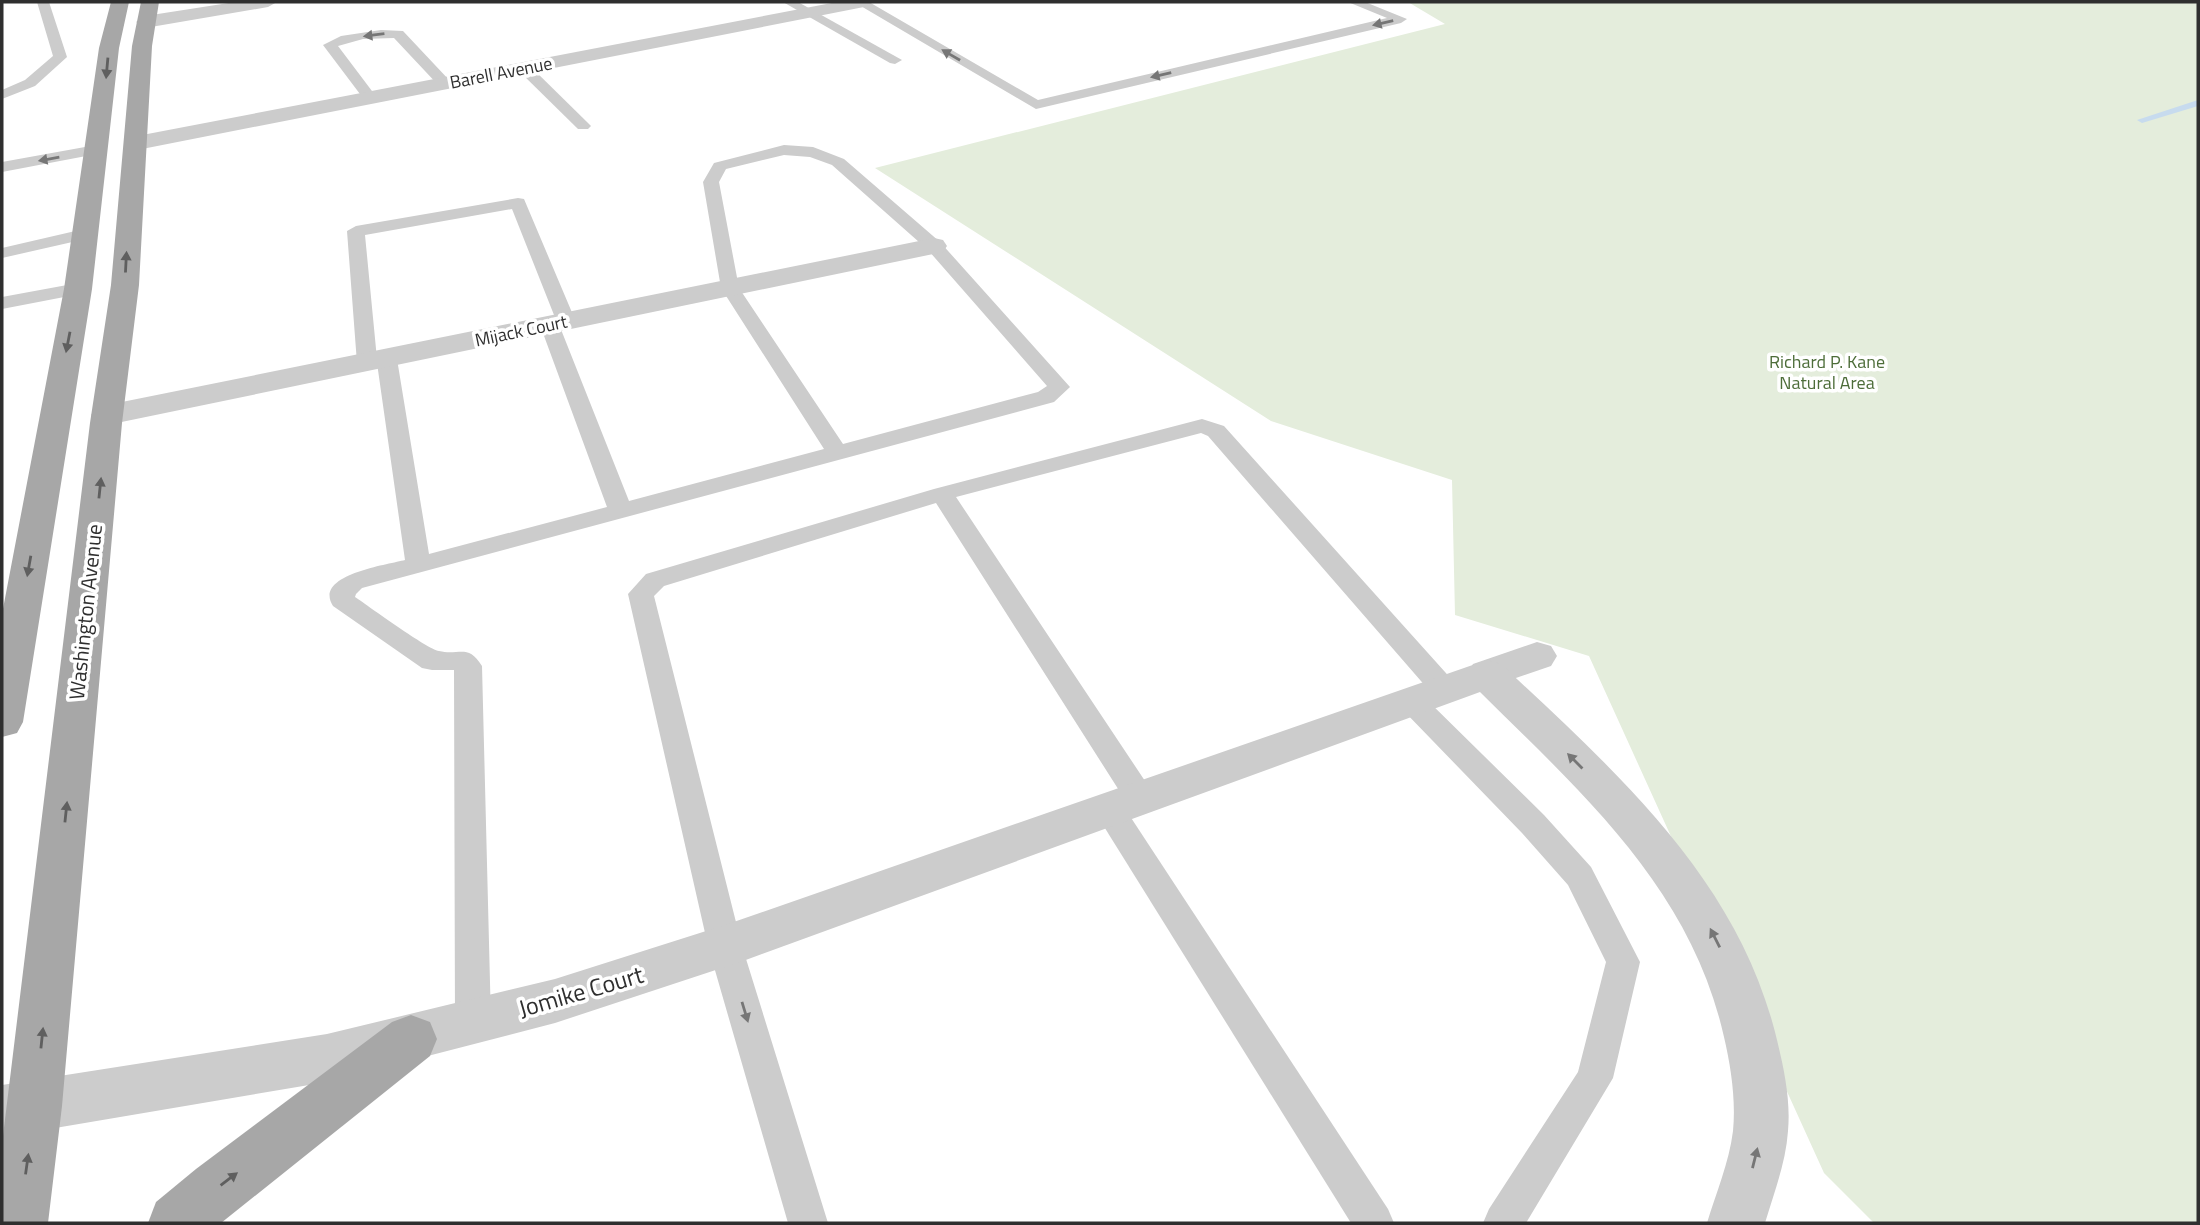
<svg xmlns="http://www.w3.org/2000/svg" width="2200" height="1225" font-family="'Titillium Web',sans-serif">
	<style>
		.green { fill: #e4eddc }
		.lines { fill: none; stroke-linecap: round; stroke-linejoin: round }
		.stream { fill: #c7dbee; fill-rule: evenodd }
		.service { fill: #ccc; fill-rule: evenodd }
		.minor { fill: #ccc; fill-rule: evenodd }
		.tertiary { fill: #ccc; fill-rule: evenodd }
		.primary { fill: #a7a7a7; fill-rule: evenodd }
		.oneway { fill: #767676 }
		.oneway2 { fill: #5f5f5f }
		.labels { text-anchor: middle; stroke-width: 7; stroke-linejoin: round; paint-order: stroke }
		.far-street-label { font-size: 18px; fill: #2f2f2f; stroke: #fff }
		.far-park-label { font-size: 18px; fill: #4d6d39; stroke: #fff }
		.street-label { font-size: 21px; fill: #2f2f2f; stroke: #fff }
		.near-street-label { font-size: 24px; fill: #2f2f2f; stroke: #fff }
	</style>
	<rect width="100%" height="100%" fill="#fff"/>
	<path class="green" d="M 1408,2 L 2198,2 L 2198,1223 L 1874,1223 L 1824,1173 L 1589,656 L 1455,615 L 1452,480 L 1271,421 L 875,168 L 1445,24 Z"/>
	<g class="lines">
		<path class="stream" d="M 2198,100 L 2198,106 L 2142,123 L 2137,120 Z"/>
		<g class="service">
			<path d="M 37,2 L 49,2 L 67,57 L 35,86 L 2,99 L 2,90 L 25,80 L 53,56 Z"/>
			<path d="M 783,2 L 798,2 L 902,60 L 895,64 L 890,63 Z"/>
			<path d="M 854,2 L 869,2 L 1038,100 L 1387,18 L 1348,2 L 1365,2 L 1407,19 L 1401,23 L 1036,109 Z"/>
			<path d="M 381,30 L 403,31 L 450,81 L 450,87 L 440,87 L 394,38 L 363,39 L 338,46 L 378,99 L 376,102 L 366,102 L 323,45 L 341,36 Z"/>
			<path d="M 524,64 L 529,65 L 588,123 L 591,126 L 588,129 L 578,129 L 519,71 L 517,68 Z"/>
			<path d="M 96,145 L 102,147 L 104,150 L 102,153 L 2,172 L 2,162 Z"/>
			<path d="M 784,145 L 813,147 L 844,159 L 940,242 L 1070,387 L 1054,402 L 362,588 L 356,594 L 355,597 C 370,607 427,649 439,651 C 459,656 468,643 482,666 L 491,1022 L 486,1033 L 473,1038 L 460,1033 L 455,1022 L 454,670 L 432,670 L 422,668 L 333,606 C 313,575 386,565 405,560 L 377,363 L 374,367 L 360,367 L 357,363 L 347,231 L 356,226 L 518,198 L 524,199 L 576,322 L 573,326 L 560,327 L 629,501 L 824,449 L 721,288 L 703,182 L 714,163 ZM 784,155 L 810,157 L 832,165 L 928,250 L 1047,386 L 1038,392 L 843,444 L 739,288 L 719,182 L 726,169 ZM 512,209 L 556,320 L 543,321 L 540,325 L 607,507 L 429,554 L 397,359 L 394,355 L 380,355 L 377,359 L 365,235 Z"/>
			<path d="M 84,229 L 90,230 L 93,234 L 90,238 L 2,258 L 2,248 Z"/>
			<path d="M 78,283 L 85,285 L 87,289 L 85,293 L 2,309 L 2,297 Z"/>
			<path d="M 1202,419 L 1224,426 L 1454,682 L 1458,689 L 1454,696 L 1444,699 L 1434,696 L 1208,436 L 1201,433 L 956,497 L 1151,790 L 1155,798 L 1151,806 L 1140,810 L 1129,806 L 936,503 L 664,586 L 654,596 L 742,946 L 828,1223 L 788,1223 L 708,946 L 628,594 L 646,574 L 934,489 Z"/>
			<path d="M 1411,691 L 1421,694 L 1544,815 L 1591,867 L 1640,962 L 1613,1078 L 1526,1223 L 1483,1223 L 1489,1209 L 1578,1072 L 1606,962 L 1568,885 L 1522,833 L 1401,708 L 1397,701 L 1401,694 Z"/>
			<path d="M 1109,797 L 1120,801 L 1388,1209 L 1394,1223 L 1351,1223 L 1098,817 L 1094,809 L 1098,801 Z"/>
		</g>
		<g class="minor">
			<path d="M 235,2 L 277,2 L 268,7 L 145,28 L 136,22 L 145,16 Z"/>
			<path d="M 837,2 L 873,2 L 864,7 L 137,150 L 129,148 L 126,143 L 129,138 L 137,136 Z"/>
			<path d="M 934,238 L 943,240 L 947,246 L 943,252 L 107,425 L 96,422 L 91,415 L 96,408 L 107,405 Z"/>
			<path d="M 1537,642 L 1551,646 L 1557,656 L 1551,666 L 1487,688 L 1473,684 L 1467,674 L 1473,664 Z"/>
		</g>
		<path class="tertiary" d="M 1487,660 L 1501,664 C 1614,770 1735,876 1775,1032 C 1783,1064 1791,1098 1788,1131 C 1786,1162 1774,1193 1765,1223 L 1707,1223 C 1716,1193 1729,1163 1733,1131 C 1736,1100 1731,1067 1724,1037 C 1691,889 1583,794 1480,692 L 743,961 L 555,1023 L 327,1082 L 2,1137 L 2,1085 L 327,1034 L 555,979 L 725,925 Z"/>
		<g class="primary">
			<path d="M 111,2 L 129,2 L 119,48 L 92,289 L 23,722 L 17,733 L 2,737 L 2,614 L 64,289 L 99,48 Z"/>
			<path d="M 141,2 L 159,2 L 152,46 L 139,285 L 122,423 L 62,1106 L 48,1223 L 2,1223 L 2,1144 L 90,423 L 111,285 L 132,46 Z"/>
			<path d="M 411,1015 L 430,1022 L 437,1039 L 430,1056 L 221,1223 L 148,1223 L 156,1202 L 196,1169 L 392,1022 Z"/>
		</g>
	</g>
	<defs><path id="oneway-solid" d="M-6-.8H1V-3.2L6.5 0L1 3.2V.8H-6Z" transform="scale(1.75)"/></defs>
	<g class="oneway">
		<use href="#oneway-solid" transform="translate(1383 23) rotate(167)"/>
		<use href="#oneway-solid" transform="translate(374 35) rotate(173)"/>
		<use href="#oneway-solid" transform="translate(951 55) rotate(-150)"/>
		<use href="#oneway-solid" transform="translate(1161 75) rotate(167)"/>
		<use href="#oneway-solid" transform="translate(49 159) rotate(170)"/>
		<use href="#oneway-solid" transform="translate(1575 761) rotate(-135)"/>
		<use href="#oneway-solid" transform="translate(1715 938) rotate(-117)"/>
		<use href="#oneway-solid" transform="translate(745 1012) rotate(73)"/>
		<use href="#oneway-solid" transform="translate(1755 1158) rotate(-76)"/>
	</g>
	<g class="oneway2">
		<use href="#oneway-solid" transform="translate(107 68) rotate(95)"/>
		<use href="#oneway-solid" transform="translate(126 262) rotate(-87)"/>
		<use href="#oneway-solid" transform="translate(68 342) rotate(101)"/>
		<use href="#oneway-solid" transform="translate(100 488) rotate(-84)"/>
		<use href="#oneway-solid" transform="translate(29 566) rotate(100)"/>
		<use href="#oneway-solid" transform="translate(66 812) rotate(-84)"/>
		<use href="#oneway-solid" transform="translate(42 1038) rotate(-84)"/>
		<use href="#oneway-solid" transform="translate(27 1164) rotate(-82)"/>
		<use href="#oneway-solid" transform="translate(229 1179) rotate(-37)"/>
	</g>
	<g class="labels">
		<g class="far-street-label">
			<text transform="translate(501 73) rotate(-11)" y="6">Barell Avenue</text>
			<text transform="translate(521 331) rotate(-12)" y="6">Mijack Court</text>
		</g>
		<g class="far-park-label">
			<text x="1827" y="368">Richard P. Kane<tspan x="1827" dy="21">Natural Area</tspan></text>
		</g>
		<g class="street-label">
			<text transform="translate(86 612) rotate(-84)" y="7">Washington Avenue</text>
		</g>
		<g class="near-street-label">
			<text transform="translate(581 992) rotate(-16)" y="8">Jomike Court</text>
		</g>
	</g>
	<rect width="2200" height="1225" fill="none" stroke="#2f2f2f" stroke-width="7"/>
</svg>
